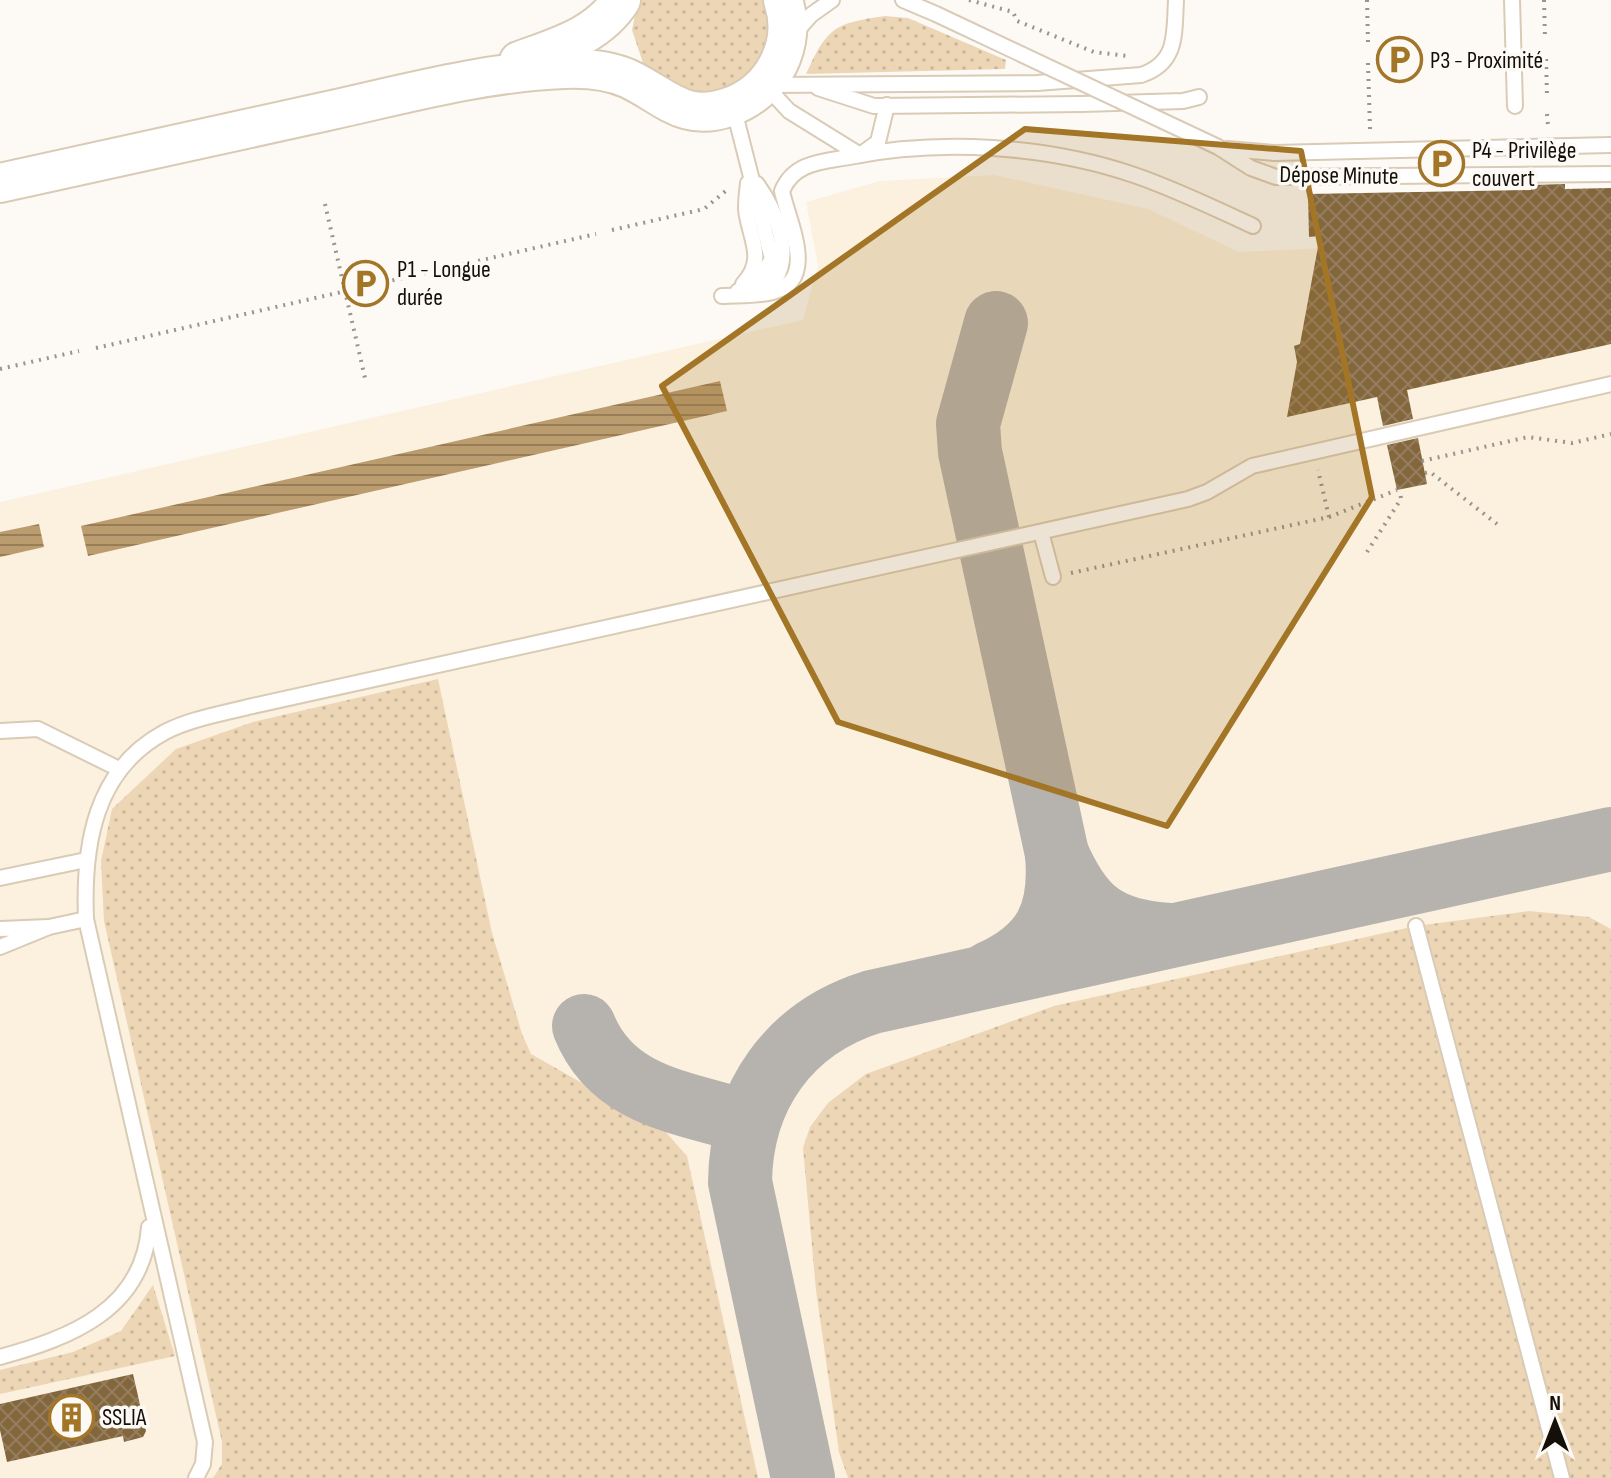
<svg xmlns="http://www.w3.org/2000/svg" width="1611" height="1478" font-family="'Sofia Sans Condensed',sans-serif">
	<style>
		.built { fill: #fcf0df }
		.grass { fill: url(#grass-dots) }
		.water { fill: url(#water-rules) }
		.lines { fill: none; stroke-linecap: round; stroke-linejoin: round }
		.taxiway { stroke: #b6b2ad; stroke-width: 64 }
		.building { fill: url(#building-cross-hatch) }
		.lane-casing { stroke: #d9cbb5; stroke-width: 18 }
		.secondary-casing { stroke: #d9cbb5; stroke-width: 42 }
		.path { stroke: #98948f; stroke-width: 4; stroke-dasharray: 2 6; stroke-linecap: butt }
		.lane { stroke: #fff; stroke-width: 14 }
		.secondary { stroke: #fff; stroke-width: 38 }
		.lane-bridge-casing { stroke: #d9cbb5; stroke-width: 18; stroke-linecap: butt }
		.lane-bridge { stroke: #fff; stroke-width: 14 }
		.marked { fill: #a27527; fill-opacity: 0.2; stroke: #a27527; stroke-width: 6; stroke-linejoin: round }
		.labels { text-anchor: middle; stroke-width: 7; stroke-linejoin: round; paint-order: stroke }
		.poi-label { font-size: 24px; fill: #140f08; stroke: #fdfaf6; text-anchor: start }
		.street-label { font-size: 24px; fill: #140f08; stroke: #fdfaf6 }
	</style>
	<defs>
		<pattern id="grass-dots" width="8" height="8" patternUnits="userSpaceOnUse" patternTransform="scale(2)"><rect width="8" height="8" fill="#edd6b5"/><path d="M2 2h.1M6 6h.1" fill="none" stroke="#cab69a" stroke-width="1.8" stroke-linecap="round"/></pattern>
		<pattern id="water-rules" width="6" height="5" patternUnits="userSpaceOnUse" patternTransform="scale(2)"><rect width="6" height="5" fill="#bb9c6f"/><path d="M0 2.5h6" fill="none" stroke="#977e59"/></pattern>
		<pattern id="building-cross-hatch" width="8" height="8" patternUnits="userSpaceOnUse" patternTransform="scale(2)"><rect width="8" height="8" fill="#83663b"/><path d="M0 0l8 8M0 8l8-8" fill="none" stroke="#937e60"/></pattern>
	</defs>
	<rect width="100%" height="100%" fill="#fdfaf6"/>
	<path class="built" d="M 994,175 L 1148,209 L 1239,252 L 1611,235 L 1611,1478 L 0,1478 L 0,502 L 803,320 L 818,265 L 806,202 L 880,181 Z"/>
	<g class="grass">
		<path d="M 638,0 L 767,0 L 772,15 L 768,53 L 729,93 L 691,97 L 644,66 L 632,30 Z"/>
		<path d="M 885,16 L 908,18 L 1006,60 L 1005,69 L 806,74 C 827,27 835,23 885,16 Z"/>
		<path d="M 438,679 L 492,933 L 522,1034 L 531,1054 L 663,1129 L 687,1156 L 758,1478 L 213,1478 L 222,1464 L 222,1442 L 104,921 L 101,861 L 112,809 L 176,749 L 253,722 Z"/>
		<path d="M 1529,911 L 1589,917 L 1611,929 L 1611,1478 L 848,1478 L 839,1452 L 816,1290 L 803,1148 L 810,1127 L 828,1103 L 866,1074 L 1054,1006 L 1416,926 Z"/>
		<path d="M 153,1285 L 175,1356 L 0,1394 L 0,1370 L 73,1352 L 121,1331 Z"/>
	</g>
	<g class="water">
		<path d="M 720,381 L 727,411 L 88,556 L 81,526 Z"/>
		<path d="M 39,524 L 44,547 L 0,557 L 0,532 Z"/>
	</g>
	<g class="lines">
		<g class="taxiway">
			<path d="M 996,323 L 968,424 L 970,452 L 1057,854"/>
			<path d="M 990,973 C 1045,948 1062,914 1057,854 C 1082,911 1107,931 1169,935"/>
			<path d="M 584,1026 C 612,1096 682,1102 747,1122"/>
			<path d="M 803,1478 L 740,1182 C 741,1096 789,1028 872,1002 L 1611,839"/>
		</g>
	</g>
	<g class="building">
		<path d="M 1565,184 L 1565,189 L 1611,188 L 1611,344 L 1407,390 L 1413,419 L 1383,426 L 1377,397 L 1287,417 L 1297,362 L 1294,346 L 1300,344 L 1320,236 L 1309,237 L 1308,194 L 1531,190 L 1531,185 Z"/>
		<path d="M 1418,438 L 1427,484 L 1397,490 L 1387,445 Z"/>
		<path d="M 133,1374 L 146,1431 L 143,1437 L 124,1442 L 123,1436 L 7,1462 L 0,1430 L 0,1404 Z"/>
	</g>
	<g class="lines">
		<defs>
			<g id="lane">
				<path d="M 903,0 L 936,14"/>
				<path d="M 1512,0 L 1515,106"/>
				<path d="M 794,34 L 811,15 L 832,0"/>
				<path d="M 765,85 L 789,111 L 860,155 L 878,142 L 887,105"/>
				<path d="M 770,85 L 1037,83 L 1141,75 C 1178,63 1174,34 1176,0"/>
				<path d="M 818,88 L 874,106 L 1082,104 L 1183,101 L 1199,97"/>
				<path d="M 733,106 L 772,259 L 758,281 L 738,291"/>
				<path d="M 1218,147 L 1251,168 L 1276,177 L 1611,174"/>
				<path d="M 1227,149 L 1274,153 L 1611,145"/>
				<path d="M 757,184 C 775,209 793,251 775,280 L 757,288"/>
				<path d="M 743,284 C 767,258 749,239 746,209 C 746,201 747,191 748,183"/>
				<path d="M 722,296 C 738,295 757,296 773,292 C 819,280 788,221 782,191 C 794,162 822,162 849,157 C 940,139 1046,145 1134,175 C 1175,189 1214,208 1253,226"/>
				<path d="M 1041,532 L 1053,577"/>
				<path d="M 0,731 L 38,729 L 119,769"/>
				<path d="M 0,878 L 86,860"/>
				<path d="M 1416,926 L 1562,1478"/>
				<path d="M 49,927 L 86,919"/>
				<path d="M 0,929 L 49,927 L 0,947"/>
				<path d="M 0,1357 C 70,1338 143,1310 149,1227"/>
				<path d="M 196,1478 L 203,1464 L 205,1442 L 86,919 C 83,846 94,770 165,732 C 190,719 221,714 248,707 L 1188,499 L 1207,492 L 1252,466 L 1611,384"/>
			</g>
			<g id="secondary">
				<path d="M 519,61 C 557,47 598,36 621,0"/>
				<path d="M 0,183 C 111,159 221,134 332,110 C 408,93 486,72 564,69 C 586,68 609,70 629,79 C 665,96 684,123 729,107 C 773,92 798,44 783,0"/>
			</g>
		</defs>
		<use href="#lane" class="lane-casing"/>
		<use href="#secondary" class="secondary-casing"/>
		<g class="path">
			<path d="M 969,0 L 1013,12 L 1017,21 L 1094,52 L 1128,56"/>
			<path d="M 1367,0 L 1368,42"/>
			<path d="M 1544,0 L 1545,38"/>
			<path d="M 1546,59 L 1547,95"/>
			<path d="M 1368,63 L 1370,129"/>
			<path d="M 1547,114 L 1548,126"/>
			<path d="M 325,204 L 365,378"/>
			<path d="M 612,230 L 704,209 L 728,189"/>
			<path d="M 96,348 L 596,234"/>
			<path d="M 0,369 L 79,351"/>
			<path d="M 1422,461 L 1528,437 L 1572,443 L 1611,434"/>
			<path d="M 1425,473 L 1430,472 L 1497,524"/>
			<path d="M 1329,517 L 1397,490"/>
			<path d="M 1367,552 L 1401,499 L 1400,490"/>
			<path d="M 1071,573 L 1329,517 L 1318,470"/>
		</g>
		<use href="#lane" class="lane"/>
		<use href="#secondary" class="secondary"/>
		<defs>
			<path id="lane-bridge" d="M 936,14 L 1218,147"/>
		</defs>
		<use href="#lane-bridge" class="lane-bridge-casing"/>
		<use href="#lane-bridge" class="lane-bridge"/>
	</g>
	<path class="marked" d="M 1025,129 L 1301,151 L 1372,497 L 1167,826 L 838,722 L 662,386 Z"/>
	<defs>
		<symbol id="parking-ring" viewBox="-11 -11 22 22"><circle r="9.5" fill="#fdfaf6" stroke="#a27527" stroke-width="1.5"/><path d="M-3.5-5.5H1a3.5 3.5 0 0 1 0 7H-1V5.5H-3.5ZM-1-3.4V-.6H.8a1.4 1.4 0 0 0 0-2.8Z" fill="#a27527"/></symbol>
		<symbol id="building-ring" viewBox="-11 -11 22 22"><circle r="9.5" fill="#fdfaf6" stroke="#a27527" stroke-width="1.5"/><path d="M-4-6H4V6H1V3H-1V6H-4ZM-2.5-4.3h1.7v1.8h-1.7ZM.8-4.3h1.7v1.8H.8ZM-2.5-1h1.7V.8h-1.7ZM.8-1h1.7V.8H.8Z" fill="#a27527"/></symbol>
	</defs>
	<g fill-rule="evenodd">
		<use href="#parking-ring" x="1374" y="34" width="51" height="51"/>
		<use href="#parking-ring" x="1416" y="138" width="51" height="51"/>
		<use href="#parking-ring" x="340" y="258" width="51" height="51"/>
		<use href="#building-ring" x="46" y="1392" width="51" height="51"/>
	</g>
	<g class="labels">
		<g class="poi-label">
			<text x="1430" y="68">P3 - Proximité</text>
			<text x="1472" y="158">P4 - Privilège<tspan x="1472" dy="28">couvert</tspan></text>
			<text x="397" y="277">P1 - Longue<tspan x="397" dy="28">durée</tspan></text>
			<text x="102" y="1425">SSLIA</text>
		</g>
		<g class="street-label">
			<text transform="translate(1339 175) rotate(1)" y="8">Dépose Minute</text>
		</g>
	</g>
	<g transform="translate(1555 1422)" stroke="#fdfaf6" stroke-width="6" paint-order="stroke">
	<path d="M0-6L14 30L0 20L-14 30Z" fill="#140f08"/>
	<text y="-12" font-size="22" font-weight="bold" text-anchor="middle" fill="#140f08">N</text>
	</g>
</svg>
